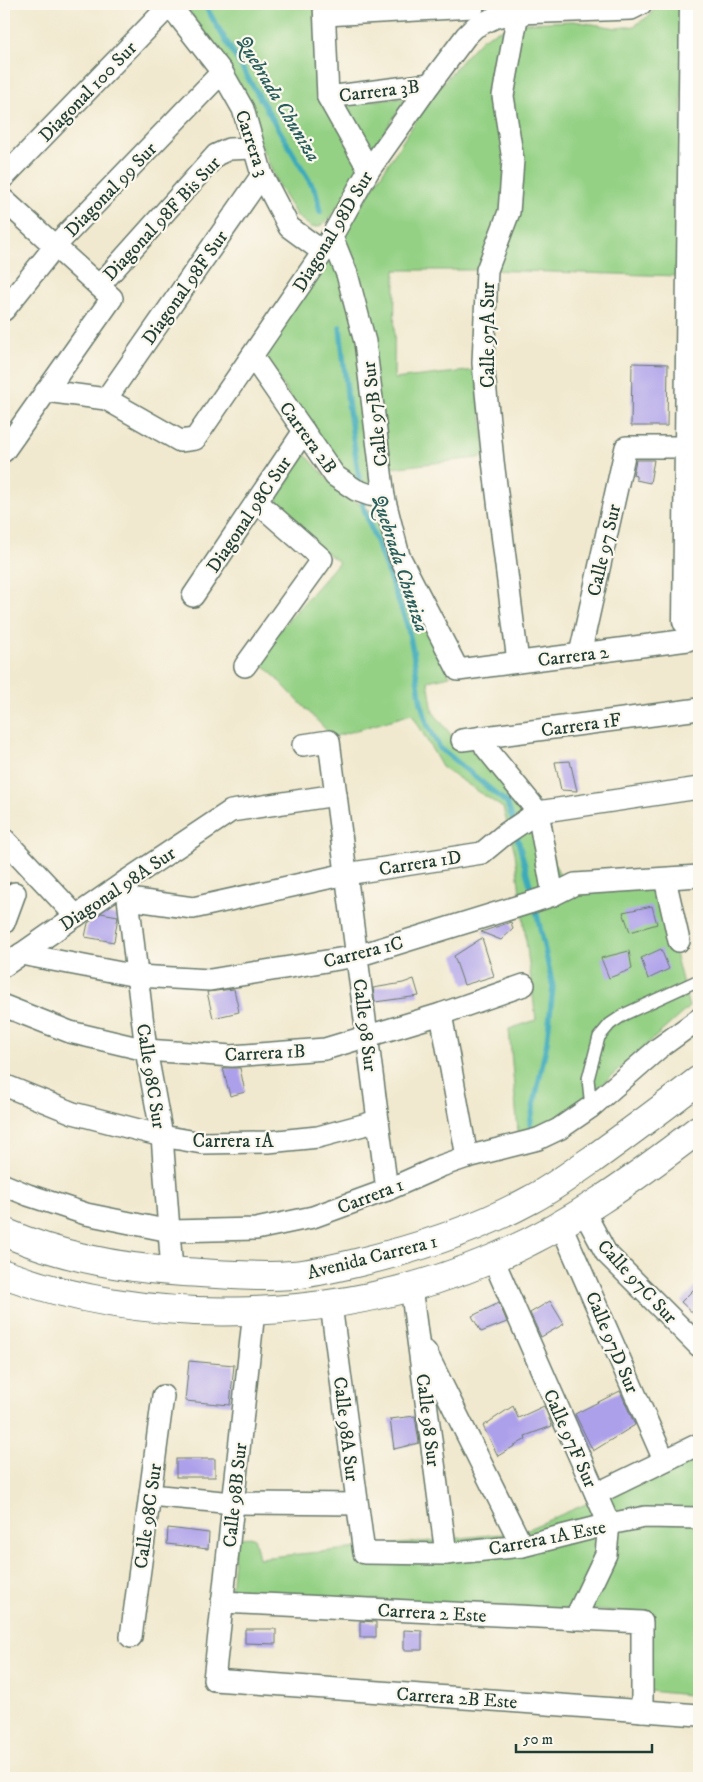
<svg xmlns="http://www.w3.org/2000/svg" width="703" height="1782" font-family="'IM FELL DW Pica',serif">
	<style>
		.green { fill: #94d185; stroke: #5a875c }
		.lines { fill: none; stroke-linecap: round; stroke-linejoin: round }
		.stream { stroke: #3baaba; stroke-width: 5.5 }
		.building { fill: #ada0eb }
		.service-casing { stroke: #68796a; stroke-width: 14 }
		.minor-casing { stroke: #68796a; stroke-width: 24 }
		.tertiary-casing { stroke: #68796a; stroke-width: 29 }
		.trunk-casing { stroke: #68796a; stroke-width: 30 }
		.service { stroke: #fff; stroke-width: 11 }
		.minor { stroke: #fff; stroke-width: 21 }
		.tertiary { stroke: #fff; stroke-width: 26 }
		.trunk { stroke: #fff; stroke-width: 28 }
		.labels { text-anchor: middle; stroke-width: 4.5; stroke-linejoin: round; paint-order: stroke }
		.street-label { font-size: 19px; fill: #1f3d34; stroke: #fbf7ec }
		.water-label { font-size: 20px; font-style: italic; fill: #275e5c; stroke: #fbf7ec }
	</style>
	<rect width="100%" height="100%" fill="#fbf7ec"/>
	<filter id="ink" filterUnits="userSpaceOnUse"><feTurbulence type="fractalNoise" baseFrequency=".02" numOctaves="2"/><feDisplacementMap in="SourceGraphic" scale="10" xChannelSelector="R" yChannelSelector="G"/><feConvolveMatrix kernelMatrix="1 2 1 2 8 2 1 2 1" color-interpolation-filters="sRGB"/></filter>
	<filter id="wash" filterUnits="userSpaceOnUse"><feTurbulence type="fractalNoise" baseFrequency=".0096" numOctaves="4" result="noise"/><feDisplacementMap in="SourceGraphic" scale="20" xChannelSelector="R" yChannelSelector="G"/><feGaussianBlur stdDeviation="1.12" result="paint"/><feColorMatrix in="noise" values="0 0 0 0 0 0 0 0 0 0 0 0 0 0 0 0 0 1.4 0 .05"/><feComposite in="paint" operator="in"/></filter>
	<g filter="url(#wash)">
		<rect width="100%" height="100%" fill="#f1e9cf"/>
		<g class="green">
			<path d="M 184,4 L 318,4 L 325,104 L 406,98 L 344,198 L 327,221 L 318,227 L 311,227 L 297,216 L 279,187 L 224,61 Z"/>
			<path d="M 658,4 L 683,4 L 679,276 L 487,270 L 395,270 L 394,379 L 476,370 L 486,457 L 390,468 L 373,487 L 349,475 L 332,460 L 261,353 L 318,273 L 430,99 L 463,59 L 482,39 L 495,32 L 524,23 L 574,21 L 617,28 L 634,26 L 649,16 Z"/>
			<path d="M 303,452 L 341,493 L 368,509 L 376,516 L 450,676 L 428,681 L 433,712 L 452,736 L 471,750 L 538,822 L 560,876 L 573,887 L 657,884 L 689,1007 L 595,1091 L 519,1143 L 509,1029 L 536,1020 L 515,853 L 503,808 L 442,767 L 412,714 L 333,737 L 256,657 L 339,562 L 286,523 L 277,500 L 280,478 Z"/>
			<path d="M 699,1455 L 699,1696 L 649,1691 L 648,1613 L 231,1593 L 236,1538 L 254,1537 L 259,1558 L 521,1532 Z"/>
		</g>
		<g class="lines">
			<g class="stream">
				<path d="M 204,4 L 316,192 L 320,212"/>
				<path d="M 340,327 L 348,403 L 360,485"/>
				<path d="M 362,497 L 364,509 L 407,624 L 413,651 L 421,703 L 428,726 L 440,748 L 507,803 L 514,824"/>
				<path d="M 516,833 L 533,896"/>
				<path d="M 530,1124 L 547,1042 L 553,987 L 535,905"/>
			</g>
		</g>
		<g id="blocks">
			<g class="building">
				<path d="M 632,363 L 668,364 L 667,426 L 631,426 Z"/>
				<path d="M 636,460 L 654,460 L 650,483 L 636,480 L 636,476 L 633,475 Z"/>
				<path d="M 570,761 L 577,791 L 561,790 L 555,762 Z"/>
				<path d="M 652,906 L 657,924 L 630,932 L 623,912 Z"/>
				<path d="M 101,913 L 118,916 L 114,942 L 85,937 L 88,923 Z"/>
				<path d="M 511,922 L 513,929 L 501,940 L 481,932 Z"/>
				<path d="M 482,938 L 494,976 L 464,985 L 454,956 Z"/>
				<path d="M 661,949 L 669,969 L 648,979 L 641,958 Z"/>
				<path d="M 629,951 L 632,969 L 609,978 L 601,958 Z"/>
				<path d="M 414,979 L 419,996 L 375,1002 L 373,988 L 403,983 Z"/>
				<path d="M 234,989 L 239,1012 L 213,1018 L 207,992 Z"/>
				<path d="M 223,1068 L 240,1068 L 245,1092 L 230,1096 Z"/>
				<path d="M 699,1284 L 699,1319 L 681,1302 Z"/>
				<path d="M 550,1301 L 564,1324 L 541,1337 L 530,1313 Z"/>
				<path d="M 499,1303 L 507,1322 L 481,1332 L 472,1316 Z"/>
				<path d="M 189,1361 L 234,1365 L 230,1405 L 185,1401 Z"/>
				<path d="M 620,1391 L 635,1425 L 593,1451 L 575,1414 Z"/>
				<path d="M 513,1406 L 518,1418 L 544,1406 L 552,1426 L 525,1436 L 526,1439 L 498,1456 L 483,1426 Z"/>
				<path d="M 415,1416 L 419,1443 L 394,1449 L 390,1419 Z"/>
				<rect x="176" y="1459" width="39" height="18"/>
				<path d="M 168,1528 L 209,1533 L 208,1549 L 167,1544 Z"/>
				<path d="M 360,1621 L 376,1622 L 376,1637 L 360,1637 Z"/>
				<path d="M 245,1629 L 276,1629 L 276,1644 L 245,1643 Z"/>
				<path d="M 404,1630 L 422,1631 L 422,1650 L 404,1650 Z"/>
			</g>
		</g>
	</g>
	<g filter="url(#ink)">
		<use href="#blocks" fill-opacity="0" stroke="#68796a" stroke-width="1"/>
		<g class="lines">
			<defs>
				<path id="service" d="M 591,1107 L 588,1079 L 599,1037 L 610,1024 L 625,1014 L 699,980"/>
				<g id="minor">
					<path d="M 169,4 L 222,72 L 243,109 L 262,175 L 289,227 L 323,252"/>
					<path d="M 324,4 L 328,97 L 369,170"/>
					<path d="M 518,13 L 503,96 L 513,160 L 509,212 L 487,270 L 483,363 L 493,461 L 518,662"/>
					<path d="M 325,15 L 473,7"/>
					<path d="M 328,97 L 430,84"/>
					<path d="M 4,177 L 170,5"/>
					<path d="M 4,200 L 112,298 L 4,451"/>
					<path d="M 332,237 L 347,274 L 365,342 L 384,497 L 399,556 L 458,670 L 688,640"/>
					<path d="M 99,286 L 216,155 L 229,149 L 253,148"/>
					<path d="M 4,310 L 55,246 L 222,72"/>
					<path d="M 252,356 L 335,476 L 356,490 L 370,495 L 384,497"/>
					<path d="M 46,391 L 106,399 L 180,441 L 195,439 L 323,252 L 369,170 L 430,84 L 466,36 L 475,27 L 496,17 L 518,13 L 631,9 L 641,4"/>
					<path d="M 106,399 L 262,175"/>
					<path d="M 193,596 L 304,431"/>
					<path d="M 580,654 L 626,447 L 699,447"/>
					<path d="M 245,666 L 322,559 L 257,502"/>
					<path d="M 481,737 L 486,748 L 538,812 L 553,895"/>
					<path d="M 462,740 L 699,709"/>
					<path d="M 303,745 L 329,741 L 387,1190"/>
					<path d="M 4,839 L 76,916"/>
					<path d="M 665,879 L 679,941"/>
					<path d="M 126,881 L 146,1050 L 162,1136 L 172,1271"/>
					<path d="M 129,899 L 193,908 L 346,874 L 482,853 L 505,834 L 538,812 L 699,788"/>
					<path d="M 4,923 L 15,893"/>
					<path d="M 21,954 L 137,976 L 210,980 L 357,956 L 529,903 L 553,895 L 575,884 L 699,876"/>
					<path d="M 4,966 L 126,881 L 231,811 L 336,795"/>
					<path d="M 4,1006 L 70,1032 L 146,1050 L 232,1056 L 325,1049 L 441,1014 L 524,985"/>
					<path d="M 441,1014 L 467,1157"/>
					<path d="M 4,1085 L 73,1113 L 162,1136 L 202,1143 L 268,1142 L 318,1137 L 378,1121"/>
					<path d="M 4,1185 L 28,1195 L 86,1214 L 170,1231 L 256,1229 L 313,1217 L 387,1190 L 441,1166 L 467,1157 L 538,1139 L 559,1129 L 591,1107 L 659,1048 L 699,1019"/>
					<path d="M 584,1212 L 606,1253 L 699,1346"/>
					<path d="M 561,1225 L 664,1460"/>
					<path d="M 493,1259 L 609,1524 L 606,1554 L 575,1619"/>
					<path d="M 411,1287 L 446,1554"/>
					<path d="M 331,1305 L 364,1553 L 446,1554 L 522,1546 L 609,1524 L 645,1517 L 699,1518"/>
					<path d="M 254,1311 L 214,1680 L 699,1715"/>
					<path d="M 426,1352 L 522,1546"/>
					<path d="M 596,1494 L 699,1444"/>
					<path d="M 150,1495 L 233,1503 L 357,1504"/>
					<path d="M 222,1602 L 642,1622 L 642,1711"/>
					<path d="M 131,1637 L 163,1396"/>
				</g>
				<path id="tertiary" d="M 693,4 L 686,621 L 699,622"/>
				<g id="trunk">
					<path d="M 4,1232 C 61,1257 122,1268 183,1272 C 220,1274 256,1278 293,1275 C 314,1273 335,1268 356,1263 C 416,1249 475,1230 530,1200 C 552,1189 572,1173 593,1159 C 629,1133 664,1107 699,1080"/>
					<path d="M 4,1274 C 157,1330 342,1322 492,1259 C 568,1227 634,1179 699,1129"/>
				</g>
			</defs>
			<use href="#service" class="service-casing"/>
			<use href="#minor" class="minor-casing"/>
			<use href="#tertiary" class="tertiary-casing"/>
			<use href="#trunk" class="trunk-casing"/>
			<use href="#service" class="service"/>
			<use href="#minor" class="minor"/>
			<use href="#tertiary" class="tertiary"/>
			<use href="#trunk" class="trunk"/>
		</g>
	</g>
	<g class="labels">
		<g class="street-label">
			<text transform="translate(379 90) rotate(-7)" y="7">Carrera 3B</text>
			<text transform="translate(87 91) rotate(-46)" y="7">Diagonal 100 Sur</text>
			<text transform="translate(253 143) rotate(71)" y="7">Carrera 3</text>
			<text transform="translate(110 189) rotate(-46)" y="7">Diagonal 99 Sur</text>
			<text transform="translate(161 218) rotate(-47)" y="7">Diagonal 98F Bis Sur</text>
			<text transform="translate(332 231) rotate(-59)" y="7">Diagonal 98D Sur</text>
			<text transform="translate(184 287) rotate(-55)" y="7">Diagonal 98F Sur</text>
			<text transform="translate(487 335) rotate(-90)" y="7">Calle 97A Sur</text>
			<text transform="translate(374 414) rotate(-97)" y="7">Calle 97B Sur</text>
			<text transform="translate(309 437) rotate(54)" y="7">Carrera 2B</text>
			<text transform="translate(248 514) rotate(-56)" y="7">Diagonal 98C Sur</text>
			<text transform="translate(603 550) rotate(-77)" y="7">Calle 97 Sur</text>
			<text transform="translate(573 655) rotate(-7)" y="7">Carrera 2</text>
			<text transform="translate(581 724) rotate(-8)" y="7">Carrera 1F</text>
			<text transform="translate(420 862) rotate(-9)" y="7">Carrera 1D</text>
			<text transform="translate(117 888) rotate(-34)" y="7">Diagonal 98A Sur</text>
			<text transform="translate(363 951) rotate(-14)" y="7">Carrera 1C</text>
			<text transform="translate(366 1025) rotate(83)" y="7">Calle 98 Sur</text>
			<text transform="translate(265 1052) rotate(-3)" y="7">Carrera 1B</text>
			<text transform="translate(152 1076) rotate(81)" y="7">Calle 98C Sur</text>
			<text x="233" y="1147">Carrera 1A</text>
			<text transform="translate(370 1195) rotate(-21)" y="7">Carrera 1</text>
			<text transform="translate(372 1256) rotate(-14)" y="7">Avenida Carrera 1</text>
			<text transform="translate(638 1281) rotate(47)" y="7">Calle 97C Sur</text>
			<text transform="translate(613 1342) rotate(67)" y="7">Calle 97D Sur</text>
			<text transform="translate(429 1420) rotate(83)" y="7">Calle 98 Sur</text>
			<text transform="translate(347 1429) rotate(83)" y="7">Calle 98A Sur</text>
			<text transform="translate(571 1438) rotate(66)" y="7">Calle 97F Sur</text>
			<text transform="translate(234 1495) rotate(-84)" y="7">Calle 98B Sur</text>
			<text transform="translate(147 1516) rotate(-82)" y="7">Calle 98C Sur</text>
			<text transform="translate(547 1537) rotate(-11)" y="7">Carrera 1A Este</text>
			<text transform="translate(432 1612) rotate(3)" y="7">Carrera 2 Este</text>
			<text transform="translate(457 1697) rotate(4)" y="7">Carrera 2B Este</text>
		</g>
		<g class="water-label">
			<text transform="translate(279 98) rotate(59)" y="7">Quebrada Chuniza</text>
			<text transform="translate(401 563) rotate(72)" y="7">Quebrada Chuniza</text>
		</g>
	</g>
	<rect width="703" height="1782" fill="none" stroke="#fbf7ec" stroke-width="20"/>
	<path d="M516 1744v8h136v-8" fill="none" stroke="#1f3d34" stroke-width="2.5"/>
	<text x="523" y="1744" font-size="15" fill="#1f3d34" stroke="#fbf7ec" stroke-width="4" paint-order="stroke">50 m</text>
</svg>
